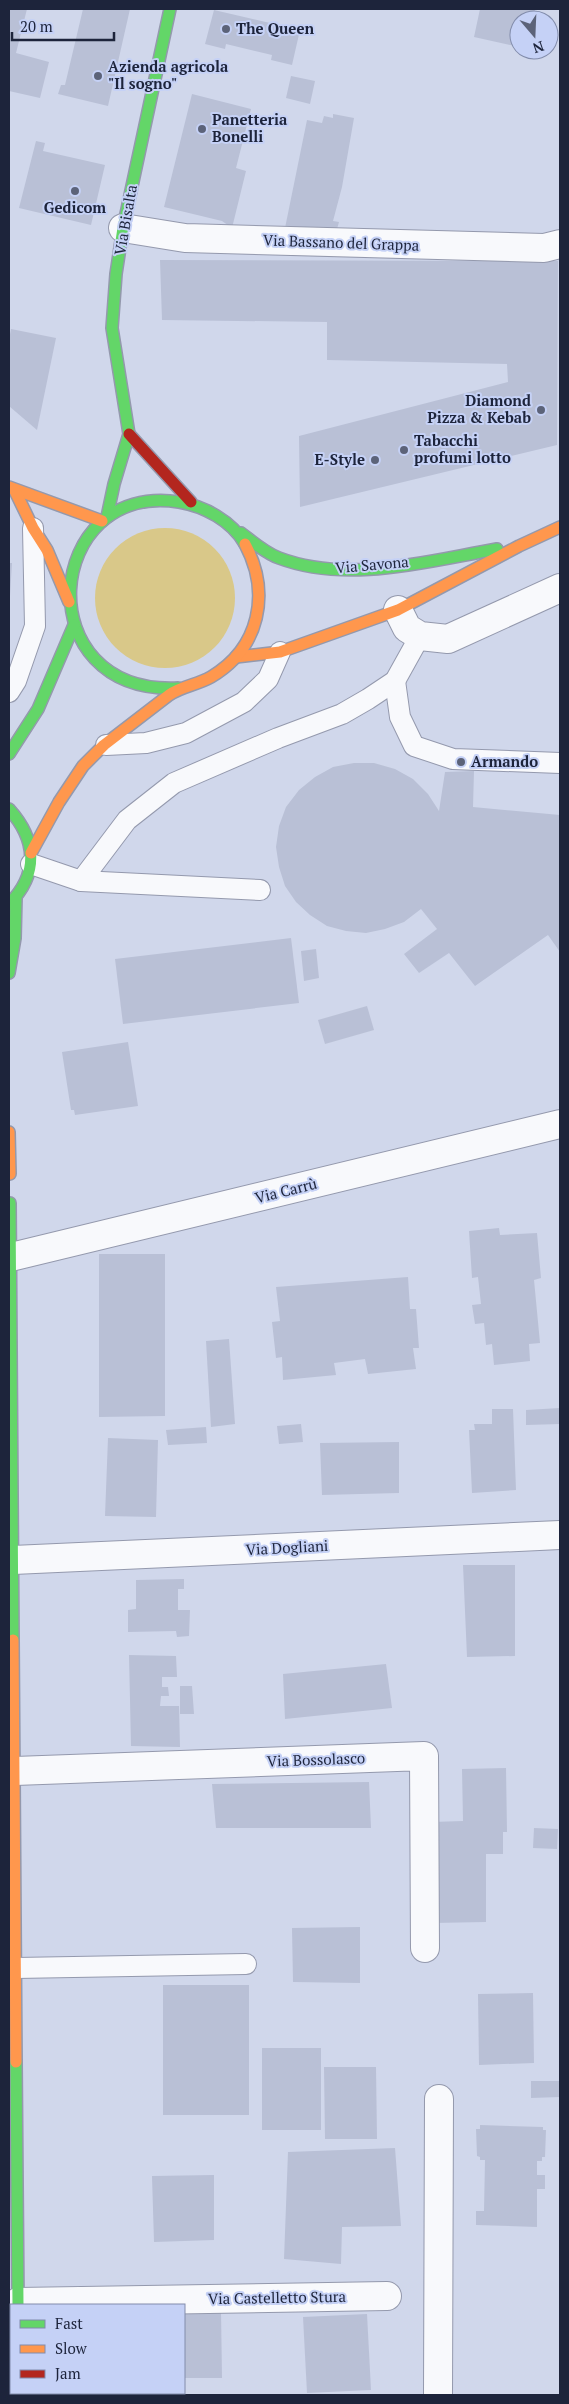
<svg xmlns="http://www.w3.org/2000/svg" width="569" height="2404" font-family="'PT Serif',serif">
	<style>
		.green { fill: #d9c889 }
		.building { fill: #b9c0d6 }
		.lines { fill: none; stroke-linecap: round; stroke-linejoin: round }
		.lane-casing { stroke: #9499ad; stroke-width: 22 }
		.street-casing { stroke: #9499ad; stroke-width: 30 }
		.fast-casing { stroke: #9499ad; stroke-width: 14 }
		.slow-casing { stroke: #9499ad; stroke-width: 14 }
		.jam-casing { stroke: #9499ad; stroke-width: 14 }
		.lane { stroke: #f8f9fc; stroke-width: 20 }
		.street { stroke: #f8f9fc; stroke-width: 28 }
		.fast { stroke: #63d668; stroke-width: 11 }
		.slow { stroke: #ff974d; stroke-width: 11 }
		.jam { stroke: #b3261e; stroke-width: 11 }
		.poi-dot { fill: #5c6379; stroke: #c5d1f6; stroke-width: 2 }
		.labels { text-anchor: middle; stroke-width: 4; stroke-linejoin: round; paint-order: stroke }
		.poi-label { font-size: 15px; font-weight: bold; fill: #1d243b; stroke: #c5d1f6; text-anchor: start }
		.street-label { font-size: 15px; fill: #1d243b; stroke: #c5d1f6 }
	</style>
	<rect width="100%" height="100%" fill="#d0d7eb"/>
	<circle class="green" cx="165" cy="598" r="70"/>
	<g class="building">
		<path d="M 10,9 L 27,9 L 16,53 L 49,62 L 40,98 L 9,91 Z"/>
		<path d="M 83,9 L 130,9 L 108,106 L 58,94 L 61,85 L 65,85 Z"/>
		<path d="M 480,9 L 535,9 L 533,20 L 519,20 L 519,47 L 474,37 Z"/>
		<path d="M 214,10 L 300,30 L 292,65 L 271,60 L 272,55 L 226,44 L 225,49 L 205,44 Z"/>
		<path d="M 291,76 L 315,81 L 310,104 L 286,98 Z"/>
		<path d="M 192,94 L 251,109 L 236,168 L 246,171 L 232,228 L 222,221 L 164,207 Z"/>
		<path d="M 333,114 L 354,118 L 342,187 L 333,221 L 339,222 L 337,229 L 285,228 L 307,120 L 322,123 L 324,116 L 333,118 Z"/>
		<path d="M 36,141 L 45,143 L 43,151 L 105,165 L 91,225 L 19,208 Z"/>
		<path d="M 160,260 L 558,261 L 557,445 L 300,507 L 299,436 L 508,382 L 507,364 L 327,360 L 327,322 L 162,320 Z"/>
		<path d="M 11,329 L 56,338 L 37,430 L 9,406 L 9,340 Z"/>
		<path d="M 9,563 L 12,563 L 10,596 L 9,596 Z"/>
		<path d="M 354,763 L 374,763 L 395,769 L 413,779 L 428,794 L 439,811 L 445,772 L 474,771 L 473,807 L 560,815 L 560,952 L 548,935 L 475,986 L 449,953 L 419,973 L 404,954 L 437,929 L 421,909 L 404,922 L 385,929 L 366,933 L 346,931 L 327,926 L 310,915 L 296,902 L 285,886 L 279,867 L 276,847 L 279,826 L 286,807 L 299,790 L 315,777 L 333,767 Z"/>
		<path d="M 291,938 L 299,1003 L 123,1024 L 115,959 Z"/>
		<path d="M 316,949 L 319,978 L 304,981 L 301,951 Z"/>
		<path d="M 367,1006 L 374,1030 L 325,1044 L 318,1020 Z"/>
		<path d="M 128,1042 L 138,1106 L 75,1115 L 74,1110 L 71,1110 L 62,1052 Z"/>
		<path d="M 499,1228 L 500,1235 L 537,1233 L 541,1278 L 534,1280 L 540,1343 L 529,1344 L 530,1361 L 494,1365 L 492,1344 L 486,1345 L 484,1323 L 475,1324 L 472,1305 L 481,1304 L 478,1277 L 472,1278 L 469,1231 Z"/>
		<path d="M 99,1254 L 165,1254 L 165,1416 L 99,1417 Z"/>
		<path d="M 408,1277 L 410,1309 L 416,1309 L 419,1348 L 413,1348 L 416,1369 L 368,1374 L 365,1359 L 334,1363 L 336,1375 L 283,1380 L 282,1357 L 276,1358 L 272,1322 L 280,1321 L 276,1287 Z"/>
		<path d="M 229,1339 L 235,1424 L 211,1427 L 206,1341 Z"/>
		<path d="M 560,1408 L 560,1424 L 526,1425 L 526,1410 Z"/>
		<path d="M 492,1409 L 513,1409 L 516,1490 L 472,1493 L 469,1430 L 475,1430 L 474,1424 L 492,1424 Z"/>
		<path d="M 301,1424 L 303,1442 L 279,1444 L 277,1426 Z"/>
		<path d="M 206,1427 L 207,1443 L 168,1445 L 166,1430 Z"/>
		<path d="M 108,1438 L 158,1440 L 156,1517 L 105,1516 Z"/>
		<path d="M 399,1442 L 399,1493 L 322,1495 L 320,1443 Z"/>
		<path d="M 463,1565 L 515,1565 L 515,1656 L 467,1657 Z"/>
		<path d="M 184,1579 L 184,1589 L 178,1589 L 178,1610 L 190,1610 L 189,1636 L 177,1637 L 176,1631 L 128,1632 L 128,1610 L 136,1609 L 136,1580 Z"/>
		<path d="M 129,1655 L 176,1656 L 177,1677 L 162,1677 L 162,1687 L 168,1687 L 169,1696 L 161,1696 L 160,1706 L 179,1706 L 180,1747 L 131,1746 Z"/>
		<path d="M 386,1664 L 392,1708 L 285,1719 L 283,1674 Z"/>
		<path d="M 180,1686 L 192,1686 L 194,1714 L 180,1714 Z"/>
		<path d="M 506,1768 L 507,1832 L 503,1832 L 503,1854 L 486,1854 L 486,1922 L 433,1923 L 431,1822 L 463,1821 L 462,1769 Z"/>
		<path d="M 369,1782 L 371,1828 L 216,1828 L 212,1784 Z"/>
		<path d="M 534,1828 L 558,1829 L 557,1849 L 533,1848 Z"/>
		<path d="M 360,1927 L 360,1983 L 293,1982 L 292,1928 Z"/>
		<rect x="163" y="1985" width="86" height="130"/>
		<path d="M 533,1993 L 534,2063 L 479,2065 L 478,1994 Z"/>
		<rect x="262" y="2048" width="59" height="82"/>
		<path d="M 324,2067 L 376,2067 L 377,2139 L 325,2139 Z"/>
		<path d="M 531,2081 L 560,2081 L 560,2097 L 531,2098 Z"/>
		<path d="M 480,2125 L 543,2127 L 543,2130 L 546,2130 L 545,2157 L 542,2157 L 542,2161 L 537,2161 L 537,2175 L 545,2175 L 545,2189 L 537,2189 L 537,2227 L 476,2225 L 476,2211 L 484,2211 L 485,2160 L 480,2160 L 480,2157 L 477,2156 L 476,2129 L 480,2129 Z"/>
		<path d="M 395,2148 L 401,2226 L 342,2227 L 341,2264 L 284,2259 L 288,2152 Z"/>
		<path d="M 214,2175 L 214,2240 L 154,2242 L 152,2176 Z"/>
		<path d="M 184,2311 L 221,2311 L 222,2378 L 184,2378 Z"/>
		<path d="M 367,2314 L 371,2390 L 307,2393 L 303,2317 Z"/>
	</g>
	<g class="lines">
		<defs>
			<g id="lane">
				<path d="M 395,681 L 400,717 L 414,746 L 453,759 L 560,763"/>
				<path d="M 9,692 L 16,681 L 35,626 L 33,528"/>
				<path d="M 106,745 L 146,743 L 186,733 L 244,702 L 268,679 L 280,652"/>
				<path d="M 31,864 L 81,881 L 260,890"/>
				<path d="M 81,881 L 127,820 L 174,783 L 278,738 L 342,714 L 368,699 L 395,681 L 420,636"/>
				<path d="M 16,1968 L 246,1964"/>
			</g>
			<g id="street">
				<path d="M 123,228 L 185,238 L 544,248 L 560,244"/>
				<path d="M 398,610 L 407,628 L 420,636 L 448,639 L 560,588"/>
				<path d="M 11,1257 L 560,1124"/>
				<path d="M 13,1560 L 560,1535"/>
				<path d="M 15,1771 L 424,1756 L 425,1948"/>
				<path d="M 18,2302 L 387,2296"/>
				<path d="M 438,2395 L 439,2099"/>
			</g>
			<g id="fast">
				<path d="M 107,517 L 114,484 L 129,434 L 112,328 L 116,274 L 123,228 L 170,9"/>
				<path d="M 241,533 C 253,542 265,553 279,558 C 348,584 427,561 497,549"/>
				<path d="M 178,688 C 26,695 43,481 179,502 C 204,506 232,521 245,544"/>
				<path d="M 9,754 L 38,709 L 74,625"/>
				<path d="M 9,809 C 37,840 39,874 9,904"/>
				<path d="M 9,973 L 15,938 L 16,898"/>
				<path d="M 10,1203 L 13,1640"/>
				<path d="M 16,2062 L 18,2305"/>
				<path d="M 18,2393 L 18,2395"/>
			</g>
			<g id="slow">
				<path d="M 9,487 L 102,521"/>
				<path d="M 15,491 L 33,528 L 47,550 L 69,602"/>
				<path d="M 236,657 L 280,652 L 398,610 L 519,546 L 560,527"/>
				<path d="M 31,853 L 59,802 L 83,766 L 104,745 L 169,695 C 182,686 197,685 211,677 C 260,648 271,593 245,544"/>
				<path d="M 9,1132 L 10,1174"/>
				<path d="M 13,1640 L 16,2062"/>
			</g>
			<path id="jam" d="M 129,434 L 191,502"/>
		</defs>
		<use href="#lane" class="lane-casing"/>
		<use href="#street" class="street-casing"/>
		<use href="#fast" class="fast-casing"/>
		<use href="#slow" class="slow-casing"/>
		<use href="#jam" class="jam-casing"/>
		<use href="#lane" class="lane"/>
		<use href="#street" class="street"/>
		<use href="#fast" class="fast"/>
		<use href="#slow" class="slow"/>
		<use href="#jam" class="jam"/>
	</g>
	<g class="poi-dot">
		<circle cx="226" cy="29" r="5"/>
		<circle cx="98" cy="76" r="5"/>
		<circle cx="202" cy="129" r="5"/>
		<circle cx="75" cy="191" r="5"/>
		<circle cx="541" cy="410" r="5"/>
		<circle cx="404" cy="450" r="5"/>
		<circle cx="375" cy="460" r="5"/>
		<circle cx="461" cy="762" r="5"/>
	</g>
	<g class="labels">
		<g class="poi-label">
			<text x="236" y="34">The Queen</text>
			<text x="108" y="72">Azienda agricola<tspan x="108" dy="17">"Il sogno"</tspan></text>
			<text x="212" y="125">Panetteria<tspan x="212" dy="17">Bonelli</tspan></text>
			<text x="75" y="213" text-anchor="middle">Gedicom</text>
			<text x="531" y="406" text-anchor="end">Diamond<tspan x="531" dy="17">Pizza &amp; Kebab</tspan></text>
			<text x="414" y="446">Tabacchi<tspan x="414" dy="17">profumi lotto</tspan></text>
			<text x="365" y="465" text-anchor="end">E-Style</text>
			<text x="471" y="767">Armando</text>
		</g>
		<g class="street-label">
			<text transform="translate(126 220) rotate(-80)" y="5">Via Bisalta</text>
			<text transform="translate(341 243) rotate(2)" y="5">Via Bassano del Grappa</text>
			<text transform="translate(372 565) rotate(-5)" y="5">Via Savona</text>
			<text transform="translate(286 1191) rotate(-14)" y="5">Via Carrù</text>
			<text transform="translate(287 1548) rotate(-3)" y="5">Via Dogliani</text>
			<text transform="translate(316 1760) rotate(-2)" y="5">Via Bossolasco</text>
			<text transform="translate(277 2298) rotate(-1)" y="5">Via Castelletto Stura</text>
		</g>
	</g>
	<rect width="569" height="2404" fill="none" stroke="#1d243b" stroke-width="20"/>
	<rect x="10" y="2304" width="175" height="90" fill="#c5d1f6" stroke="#828cab"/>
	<rect x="20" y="2320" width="25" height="8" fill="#63d668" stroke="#828cab"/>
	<text x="55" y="2329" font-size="15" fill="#1d243b">Fast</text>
	<rect x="20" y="2345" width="25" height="8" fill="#ff974d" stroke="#828cab"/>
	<text x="55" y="2354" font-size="15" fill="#1d243b">Slow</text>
	<rect x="20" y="2370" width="25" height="8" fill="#b3261e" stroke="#828cab"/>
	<text x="55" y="2379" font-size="15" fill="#1d243b">Jam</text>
	<g transform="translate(534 35) rotate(161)"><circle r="24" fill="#c5d1f6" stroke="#828cab"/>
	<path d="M0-4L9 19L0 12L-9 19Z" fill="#5c6379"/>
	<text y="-8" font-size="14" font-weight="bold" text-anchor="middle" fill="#1d243b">N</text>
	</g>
	<path d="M12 32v8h102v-8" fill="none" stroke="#1d243b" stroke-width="2.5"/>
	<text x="20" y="32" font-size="15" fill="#1d243b" stroke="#c5d1f6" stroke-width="4" paint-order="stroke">20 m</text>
</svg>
